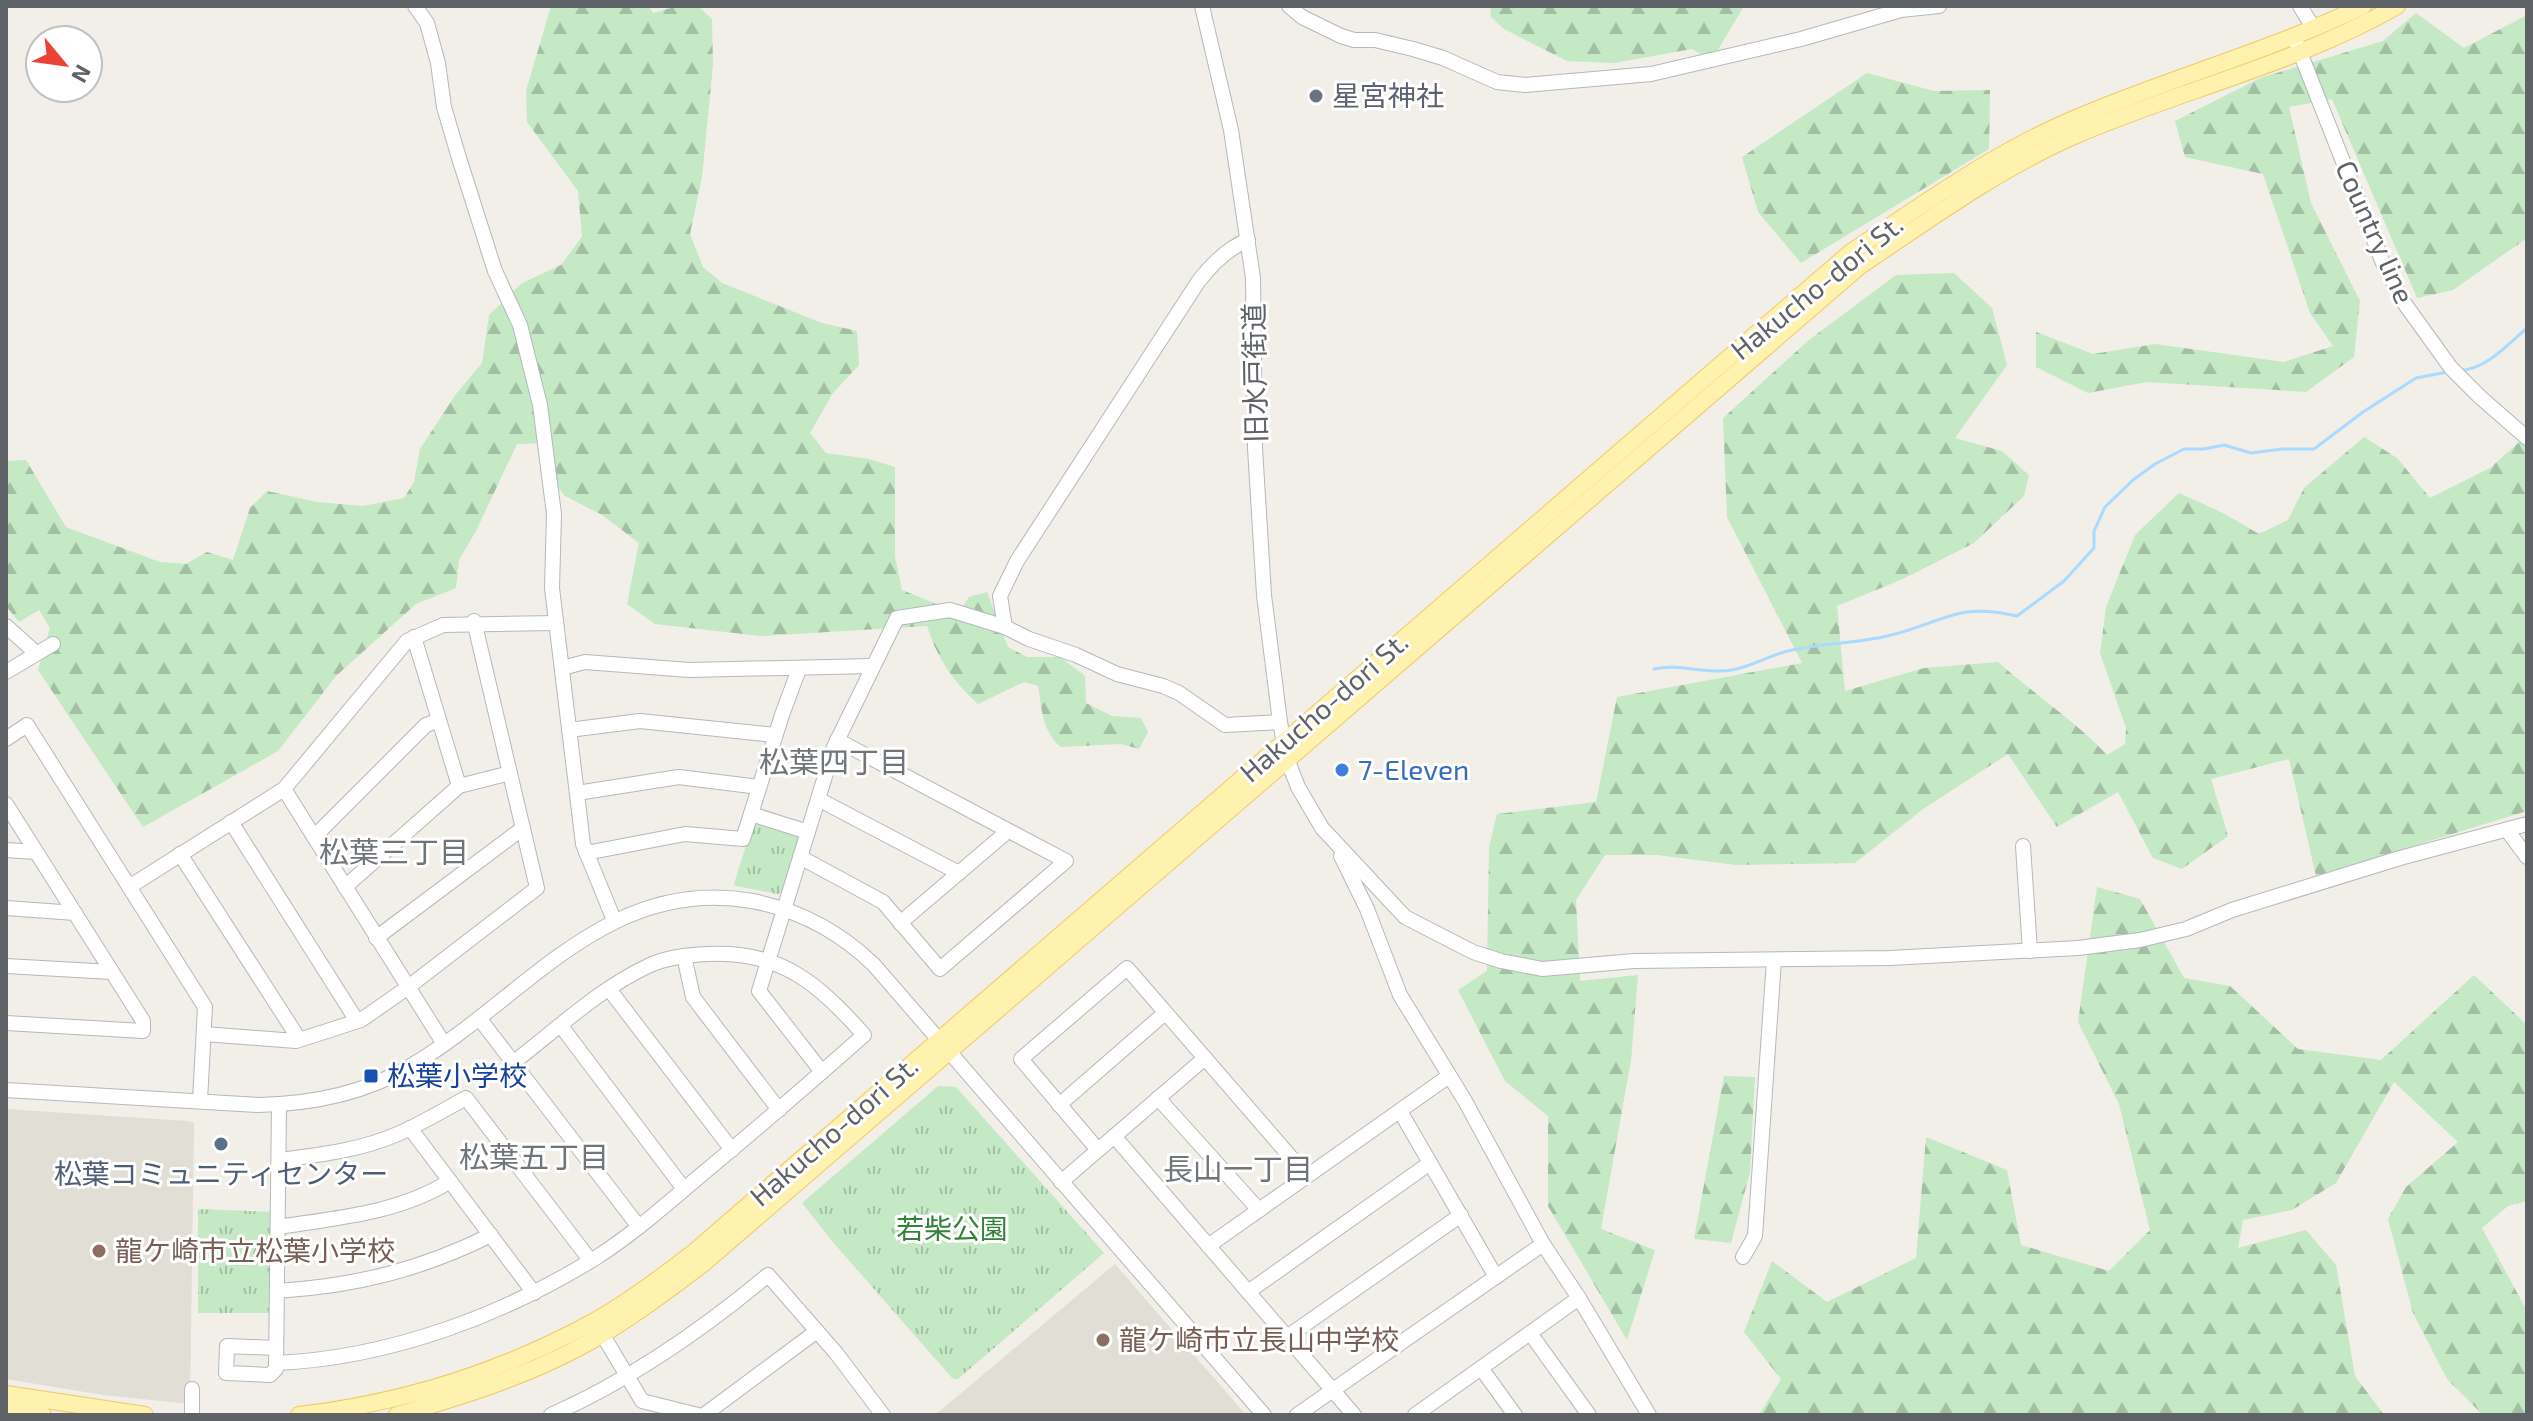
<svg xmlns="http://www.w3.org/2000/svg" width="2533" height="1421" font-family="'Exo 2','Noto Sans JP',sans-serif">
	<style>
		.education { fill: #e1ded6 }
		.grass { fill: url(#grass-tufts) }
		.forest { fill: url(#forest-firs) }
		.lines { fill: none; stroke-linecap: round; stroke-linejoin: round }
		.stream { stroke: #aadaff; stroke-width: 3 }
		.minor-casing { stroke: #b5b8bc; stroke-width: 16 }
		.major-casing { stroke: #f2c960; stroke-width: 18 }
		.minor { stroke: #fff; stroke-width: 14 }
		.major { stroke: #fff2af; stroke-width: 16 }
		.worship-dot { fill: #6b7280; stroke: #fff; stroke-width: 3 }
		.shop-dot { fill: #3f7fe0; stroke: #fff; stroke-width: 3 }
		.transit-dot { fill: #1a4fb4; stroke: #fff; stroke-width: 3 }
		.service-dot { fill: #5c6f8a; stroke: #fff; stroke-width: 3 }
		.education-dot { fill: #8d6e63; stroke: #fff; stroke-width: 3 }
		.labels { text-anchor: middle; stroke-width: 6; stroke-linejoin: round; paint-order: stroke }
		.worship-label { font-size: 28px; fill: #5b616d; stroke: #fff; text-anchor: start }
		.street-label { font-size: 28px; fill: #5f6368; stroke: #fff }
		.shop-label { font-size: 28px; fill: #366cbe; stroke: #fff; text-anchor: start }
		.transit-label { font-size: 28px; fill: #164399; stroke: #fff; text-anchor: start }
		.service-label { font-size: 28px; fill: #4e5e75; stroke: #fff }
		.park-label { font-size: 28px; fill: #348238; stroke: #fff }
		.education-label { font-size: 28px; fill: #785e54; stroke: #fff; text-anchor: start }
		.neighbourhood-label { font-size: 30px; fill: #70757a; stroke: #fff }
	</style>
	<defs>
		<pattern id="grass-tufts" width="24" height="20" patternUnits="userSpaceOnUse" patternTransform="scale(2)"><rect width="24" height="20" fill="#c5e8c5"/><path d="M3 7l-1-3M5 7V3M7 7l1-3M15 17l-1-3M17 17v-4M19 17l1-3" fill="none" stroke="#a3c0a4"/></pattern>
		<pattern id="forest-firs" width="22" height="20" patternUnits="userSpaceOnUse" patternTransform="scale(2)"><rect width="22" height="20" fill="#c5e8c5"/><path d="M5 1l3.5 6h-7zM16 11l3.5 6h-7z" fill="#a3c0a4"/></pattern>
	</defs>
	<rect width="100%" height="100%" fill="#f1efe8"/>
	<g class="education">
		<path d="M 6,1109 L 187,1121 L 194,1123 L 190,1404 L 103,1395 L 6,1379 Z"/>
		<path d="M 1115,1264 L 1246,1415 L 935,1415 Z"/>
	</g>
	<g class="grass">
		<path d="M 758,820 L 797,833 L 800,839 L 784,891 L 778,894 L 736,886 L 734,884 L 753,823 Z"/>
		<path d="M 938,1086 L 956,1087 L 1104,1253 L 958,1379 L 953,1379 L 832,1241 L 802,1203 Z"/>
		<path d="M 198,1209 L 275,1212 L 272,1313 L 198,1313 Z"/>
	</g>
	<g class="forest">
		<path d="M 551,6 L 649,6 L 653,13 L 678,6 L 698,6 L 712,19 L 713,65 L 702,177 L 690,234 L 703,267 L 722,283 L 822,323 L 857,331 L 859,365 L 833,393 L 810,433 L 826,453 L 869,459 L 895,467 L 895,557 L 902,590 L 959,613 L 969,597 L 987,592 L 1008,647 L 1027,657 L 1060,657 L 1085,676 L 1086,703 L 1112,716 L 1141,718 L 1148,732 L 1139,749 L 1121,744 L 1061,747 C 1042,731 1042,709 1038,686 L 1024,682 L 978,704 C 954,683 936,656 927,626 L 761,636 L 655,624 L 627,604 L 639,543 L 602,515 L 565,496 L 557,486 L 552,443 L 517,444 L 476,531 L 459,560 L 456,588 L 416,604 L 336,676 L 278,751 L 143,827 L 38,670 L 50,628 L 39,610 L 19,622 L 6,606 L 6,461 L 26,460 L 66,527 L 160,562 L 186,564 L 207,552 L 233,560 L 250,508 L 267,491 L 317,502 L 363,506 L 404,498 L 414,482 L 420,449 L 456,394 L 482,363 L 489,315 L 522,283 L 561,265 L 582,237 L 578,191 L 527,122 L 526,91 Z"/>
		<path d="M 1490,6 L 1744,6 L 1712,60 L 1692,49 L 1614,63 L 1567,61 L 1504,29 L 1491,17 Z"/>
		<path d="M 2416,13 L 2464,48 L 2527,15 L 2527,238 L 2453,290 L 2417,298 L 2332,99 L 2289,107 L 2311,203 L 2360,301 L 2354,357 L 2306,392 L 2147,382 L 2088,393 L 2036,367 L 2036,332 L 2093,354 L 2155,344 L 2284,362 L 2333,346 L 2310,313 L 2263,174 L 2185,157 L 2175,121 L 2260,78 L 2383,41 Z"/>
		<path d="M 1867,73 L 1934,91 L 1990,90 L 1989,149 L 1801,263 L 1758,212 L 1742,157 Z"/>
		<path d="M 1954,273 L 1992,308 L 2007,365 L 1955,438 L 2002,451 L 2029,475 L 2024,496 L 1974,543 L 1903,579 L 1837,606 L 1845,691 L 1924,668 L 1998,662 C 2034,694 2074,720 2107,755 L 2125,744 L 2126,728 L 2100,653 L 2106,607 L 2135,535 L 2179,493 L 2225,514 L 2259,534 L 2288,520 L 2304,488 L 2364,437 L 2397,458 L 2430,498 L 2490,468 L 2527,435 L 2527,811 L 2316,876 L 2289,759 L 2211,779 L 2228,836 L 2182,869 L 2153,858 L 2118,792 L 2057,827 L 2008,754 L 1923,809 L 1855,863 L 1736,865 L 1657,855 L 1605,855 L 1576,900 L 1580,981 L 1638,975 L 1631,1060 L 1601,1229 L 1655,1250 L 1627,1340 L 1548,1206 L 1548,1116 L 1505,1081 L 1458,990 L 1487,971 L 1489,847 L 1497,814 L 1596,802 L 1617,697 L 1802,663 L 1727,517 L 1723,418 L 1809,340 L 1896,275 Z"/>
		<path d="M 2097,887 L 2140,899 L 2184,978 L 2230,986 L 2298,1049 L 2381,1060 L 2474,975 L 2527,1025 L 2527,1201 L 2508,1206 L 2482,1228 L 2527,1311 L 2527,1415 L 2483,1415 L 2447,1379 L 2413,1313 L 2388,1219 L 2406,1187 L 2458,1142 L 2394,1082 L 2336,1183 L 2292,1210 L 2243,1220 L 2238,1248 L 2306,1230 L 2336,1265 L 2355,1376 L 2384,1415 L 1759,1415 L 1781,1379 L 1744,1332 L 1772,1261 L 1827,1302 L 1916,1258 L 1926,1137 L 2007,1170 L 2021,1245 L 2109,1271 L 2150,1230 L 2119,1104 L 2078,1022 Z"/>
		<path d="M 1724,1076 L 1755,1077 L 1750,1172 L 1731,1243 L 1694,1239 Z"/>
	</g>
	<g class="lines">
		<g class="stream">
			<path d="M 2459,371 C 2488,368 2506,346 2527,328"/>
			<path d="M 1654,669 C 1680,663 1706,675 1732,670 C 1750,667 1767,657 1784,652 C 1818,643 1854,644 1887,636 C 1942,624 1955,601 2017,616 L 2064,581 L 2094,548 L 2094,531 L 2105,507 L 2133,480 L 2155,464 L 2184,449 L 2204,449 L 2224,445 L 2251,453 L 2282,449 L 2314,449 L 2363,412 L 2416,378 L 2448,372"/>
		</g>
		<defs>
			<g id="minor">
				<path d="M 415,6 L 427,23 L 438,63 L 444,107 L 459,158 L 495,271 L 520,325 L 540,405 L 554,514 L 552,588 L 583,844 L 614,920"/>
				<path d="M 1202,6 L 1231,130 L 1253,278 L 1255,448 L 1264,595 L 1280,722 L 1287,759 L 1298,787 L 1322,828 L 1405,917 L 1473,952 L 1501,961 L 1542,969 L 1634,961 L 1890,958 L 2078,948 L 2140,940 L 2186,929 L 2232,910 L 2400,858 L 2527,824"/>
				<path d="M 1289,6 L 1302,17 L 1341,36 L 1354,40 L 1375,40 L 1413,49 L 1443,58 L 1497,82 L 1525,85 L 1651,74 L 1801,39 L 1901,10 L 1939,6"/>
				<path d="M 2300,6 L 2314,29"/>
				<path d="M 2294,37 L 2383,263 L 2402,300 L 2451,368 L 2480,397 L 2527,438"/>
				<path d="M 1248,240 C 1228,248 1211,265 1198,282 L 1017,561 L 1000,596 L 1005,627 L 1029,639 L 1076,655 L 1117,674 L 1163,686 L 1179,693 L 1225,725 L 1280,722"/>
				<path d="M 6,626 L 36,653"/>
				<path d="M 414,637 L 459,786"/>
				<path d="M 562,668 L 585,662 L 689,670 L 873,666"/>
				<path d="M 6,672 L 53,644"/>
				<path d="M 569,730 L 640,721 L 775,735"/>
				<path d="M 6,739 L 27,725 L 205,1007 L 200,1101"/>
				<path d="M 284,789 L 444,1044"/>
				<path d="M 577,793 L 679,777 L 759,787"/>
				<path d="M 818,799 L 959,873"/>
				<path d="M 6,804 L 143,1021 L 143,1031 L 6,1023"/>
				<path d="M 751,814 L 808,832"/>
				<path d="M 231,822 L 357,1021"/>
				<path d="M 2507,830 L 2527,857"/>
				<path d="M 314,837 L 426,725 L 439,720"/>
				<path d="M 2023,846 L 2030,951"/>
				<path d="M 6,850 L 36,852"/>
				<path d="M 586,853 L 685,834 L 743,839 L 782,715 L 799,669"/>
				<path d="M 180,854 L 299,1039"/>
				<path d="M 1341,856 L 1367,909 L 1400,995 L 1465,1101 L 1543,1244 L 1579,1298 L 1649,1415"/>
				<path d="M 800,857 L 883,902 L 940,969 L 1066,861 L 837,740"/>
				<path d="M 129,887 L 284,789 L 407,641 L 443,625 L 556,623"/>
				<path d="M 345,887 L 459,786 L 510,773"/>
				<path d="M 6,908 L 75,913"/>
				<path d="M 900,923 L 1008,831"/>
				<path d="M 376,938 L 523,828"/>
				<path d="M 684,956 L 693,997 L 779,1110"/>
				<path d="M 6,966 L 112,972"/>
				<path d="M 609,989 L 732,1150"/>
				<path d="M 479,1018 L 639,1227"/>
				<path d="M 561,1026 L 684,1189"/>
				<path d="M 204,1034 L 296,1041 L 361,1020 L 407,988 L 537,888 L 474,621"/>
				<path d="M 822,1072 L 759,991 L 834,747 L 897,618 L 950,610 L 1005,627"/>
				<path d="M 6,1090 L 258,1105 C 310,1104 363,1094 409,1067 C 523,1001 605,875 752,901 C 799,910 840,932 874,965 L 1264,1415"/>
				<path d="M 1158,1098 L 1259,1210"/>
				<path d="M 1059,1105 L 1165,1013"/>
				<path d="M 1400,1111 L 1496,1277"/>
				<path d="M 410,1128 L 534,1293"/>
				<path d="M 1114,1136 L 1354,1415"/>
				<path d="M 1098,1150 L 1021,1059 L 1127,968 L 1307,1176"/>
				<path d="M 279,1160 C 320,1155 362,1150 400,1133 C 422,1123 444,1110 466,1098 L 590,1260"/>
				<path d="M 1061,1182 L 1205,1058"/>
				<path d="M 278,1227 C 336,1218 400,1213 450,1181"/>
				<path d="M 1208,1246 L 1449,1076"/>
				<path d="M 1743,1257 L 1755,1236 L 1774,960"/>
				<path d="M 277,1291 C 356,1286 420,1270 491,1235"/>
				<path d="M 1248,1292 L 1430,1163"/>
				<path d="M 598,1327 L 642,1401 L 698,1415"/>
				<path d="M 1530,1333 L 1589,1415"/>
				<path d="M 1287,1337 L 1461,1215"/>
				<path d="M 276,1348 L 227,1346 L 226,1373 L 270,1375 L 276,1369 L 279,1104"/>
				<path d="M 276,1363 C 389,1358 502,1316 597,1257 C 636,1232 671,1200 707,1170 C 760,1126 812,1081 864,1035 C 819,984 780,950 708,954 C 688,955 667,957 648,966 C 599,989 557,1029 514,1062"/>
				<path d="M 1481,1368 L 1515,1415"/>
				<path d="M 192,1415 L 192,1389"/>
				<path d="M 551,1415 C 630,1380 701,1331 768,1275 L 836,1353 L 883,1415"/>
				<path d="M 704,1415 L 817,1331"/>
				<path d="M 1297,1415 L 1543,1244"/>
				<path d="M 1415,1415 L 1579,1298"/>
			</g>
			<g id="major">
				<path d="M 6,1394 L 145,1415"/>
				<path d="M 6,1409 L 43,1415"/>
				<path d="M 299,1415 C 403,1403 501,1372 593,1322 C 629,1302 662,1277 694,1252 L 1851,252 C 1922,205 1991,155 2069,121 C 2166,79 2268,52 2363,6"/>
				<path d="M 397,1415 C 468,1395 540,1372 603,1334 C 638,1313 671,1288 704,1263 L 1860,266 C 1930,219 1997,170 2074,136 C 2180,90 2296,64 2397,6"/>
			</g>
		</defs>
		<use href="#minor" class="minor-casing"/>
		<use href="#major" class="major-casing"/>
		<use href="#minor" class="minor"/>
		<use href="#major" class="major"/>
	</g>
	<circle class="worship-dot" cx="1316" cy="96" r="8"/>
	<circle class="shop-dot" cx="1342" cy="770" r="8"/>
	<rect class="transit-dot" x="363" y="1068" width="16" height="16" rx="4"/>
	<circle class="service-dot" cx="221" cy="1144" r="8"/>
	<g class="education-dot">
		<circle cx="99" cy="1251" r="8"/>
		<circle cx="1103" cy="1340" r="8"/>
	</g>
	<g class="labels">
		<g class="worship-label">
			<text x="1332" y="106">星宮神社</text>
		</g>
		<g class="street-label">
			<text transform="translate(2375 232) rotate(66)" y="10">Country line</text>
			<text transform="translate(1817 287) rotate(-39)" y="10">Hakucho-dori St.</text>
			<text transform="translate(1255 373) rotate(-91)" y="10">旧水戸街道</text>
			<text transform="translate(1324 707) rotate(-41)" y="10">Hakucho-dori St.</text>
			<text transform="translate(834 1131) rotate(-41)" y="10">Hakucho-dori St.</text>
		</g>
		<g class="shop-label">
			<text x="1358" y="780">7-Eleven</text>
		</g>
		<g class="transit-label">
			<text x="387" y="1086">松葉小学校</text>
		</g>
		<g class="service-label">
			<text x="221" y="1184">松葉コミュニティセンター</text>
		</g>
		<g class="park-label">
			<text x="952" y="1239">若柴公園</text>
		</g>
		<g class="education-label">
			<text x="115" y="1261">龍ケ崎市立松葉小学校</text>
			<text x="1119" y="1350">龍ケ崎市立長山中学校</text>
		</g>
		<g class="neighbourhood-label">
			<text x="834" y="773">松葉四丁目</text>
			<text x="394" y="863">松葉三丁目</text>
			<text x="534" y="1168">松葉五丁目</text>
			<text x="1238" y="1180">長山一丁目</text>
		</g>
	</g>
	<rect width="2533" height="1421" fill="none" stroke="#5f6368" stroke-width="16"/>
	<g transform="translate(64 64) rotate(119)"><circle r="38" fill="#ffffff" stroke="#bfc1c3" stroke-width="2"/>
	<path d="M0-6L14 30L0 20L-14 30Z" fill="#ea4335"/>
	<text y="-12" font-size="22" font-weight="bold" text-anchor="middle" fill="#5f6368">N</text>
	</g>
</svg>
